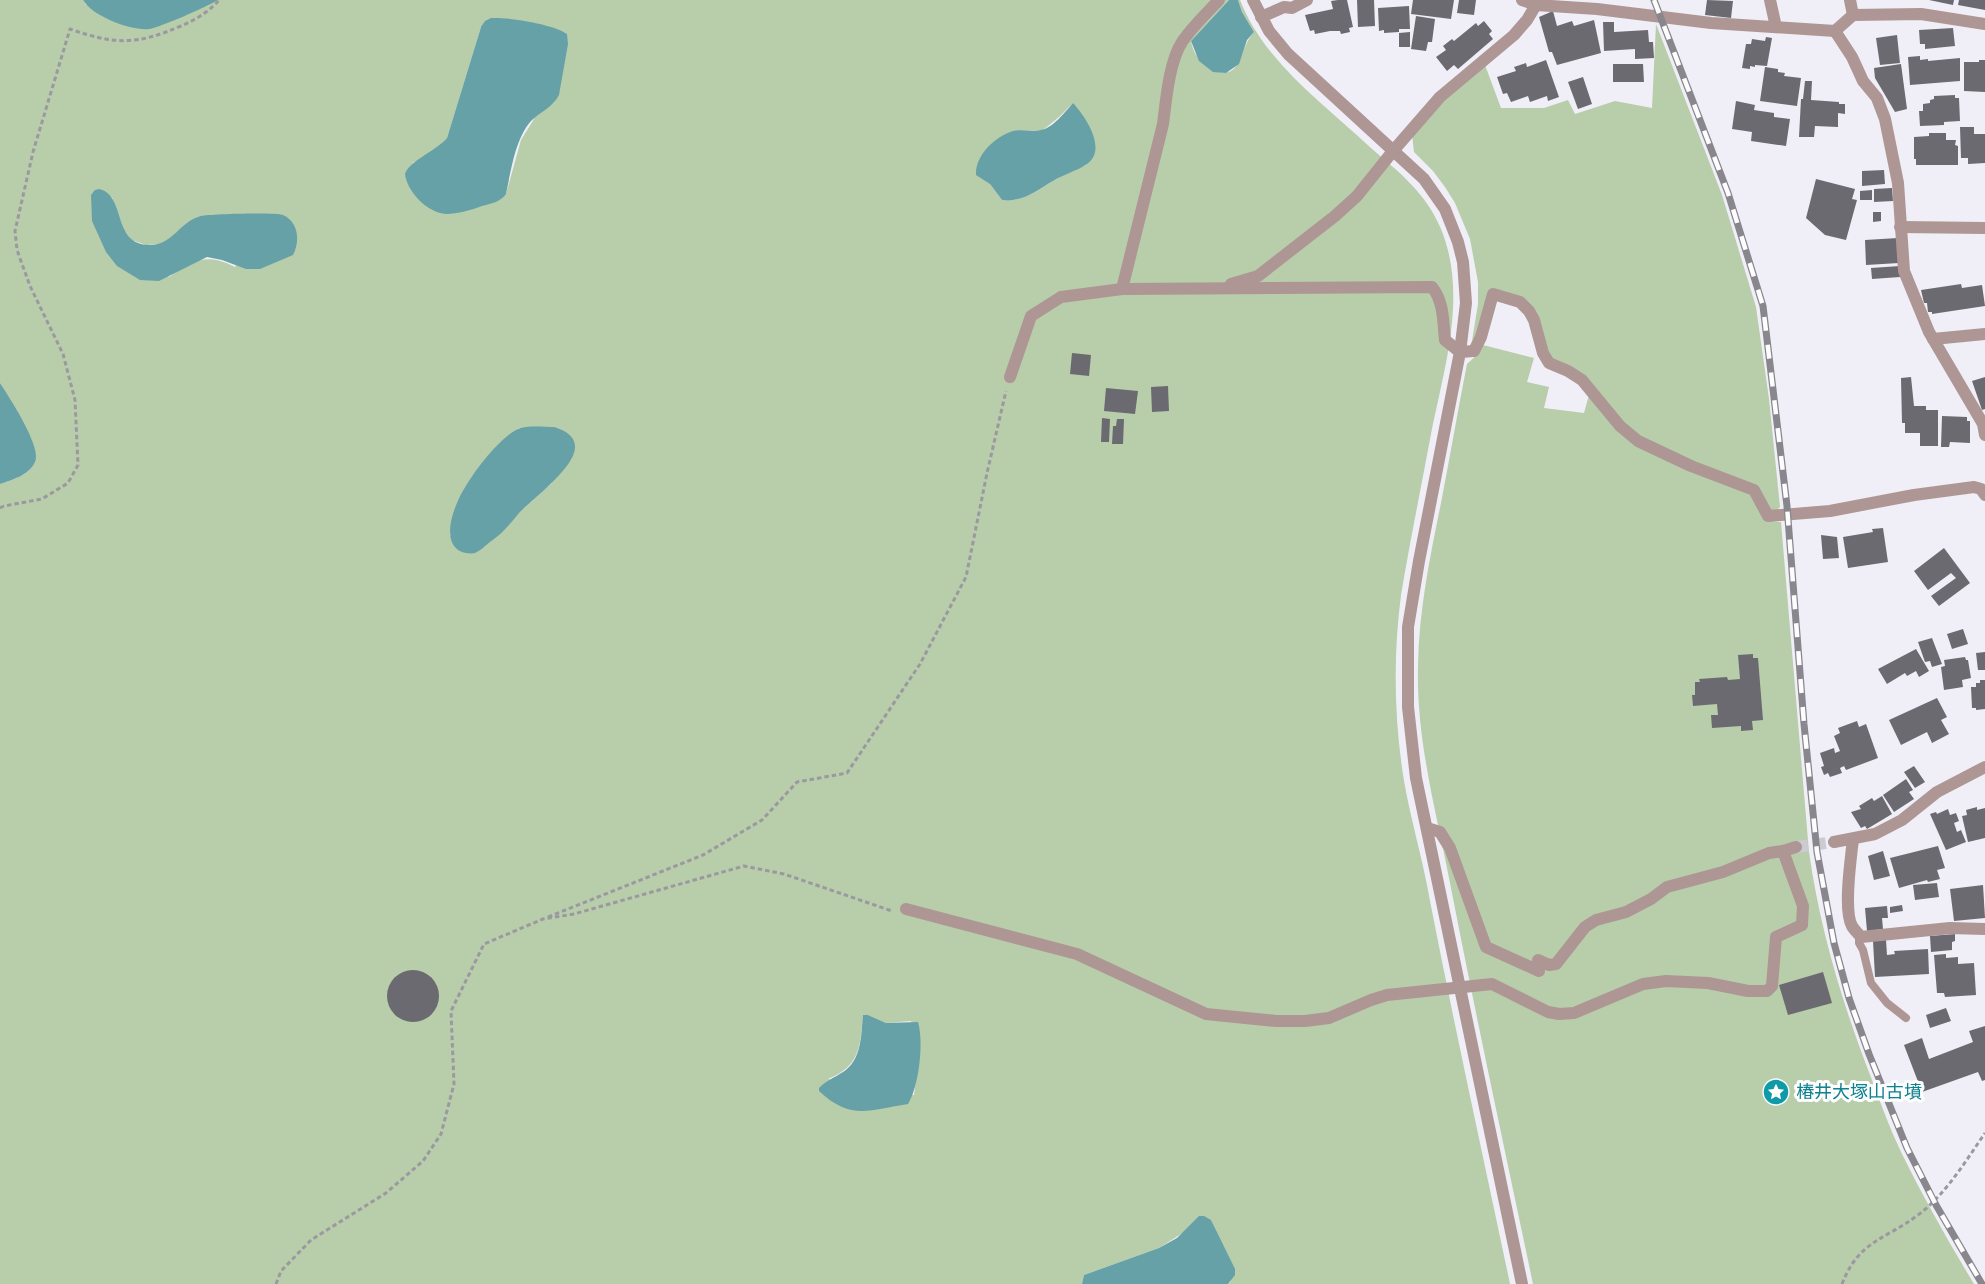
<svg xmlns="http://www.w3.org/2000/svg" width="1985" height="1284" font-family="Signika,'Noto Sans JP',sans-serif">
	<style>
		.green { fill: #b8cdaa; fill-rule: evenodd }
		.water { fill: #66a1a7 }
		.building { fill: #6b6a71 }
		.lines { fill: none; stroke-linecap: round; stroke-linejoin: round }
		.street-tunnel { stroke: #cccad2; stroke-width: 12; stroke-dasharray: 12 6; stroke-linecap: butt }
		.path { stroke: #9b99a0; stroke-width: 3; stroke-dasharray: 4.5 3; stroke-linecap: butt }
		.lane { stroke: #ad9693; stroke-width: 8 }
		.street { stroke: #ad9693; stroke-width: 12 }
		.rail-casing { stroke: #89878d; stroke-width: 7 }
		.rail { stroke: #fdfdfe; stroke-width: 4.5; stroke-dasharray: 14; stroke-linecap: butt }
		.labels { text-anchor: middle; stroke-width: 6; stroke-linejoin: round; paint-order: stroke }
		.culture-label { font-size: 18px; fill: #0d838f; stroke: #fdfdfe; text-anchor: start }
	</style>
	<rect width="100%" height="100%" fill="#f0eef7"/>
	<g class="green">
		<path d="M 0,0 L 83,0 L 86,5 L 214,2 L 218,0 L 1229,0 L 1191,41 C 1193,53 1199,61 1209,67 C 1242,87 1238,49 1254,32 L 1242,12 L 1238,0 L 1240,0 C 1264,62 1324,104 1371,148 C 1400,173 1426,193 1441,229 C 1468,295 1444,368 1431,434 C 1421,488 1410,541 1401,595 C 1393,657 1394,719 1404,781 C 1411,821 1423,860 1430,901 C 1455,1029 1483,1156 1510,1284 L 1228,1284 L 1231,1281 L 1221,1243 L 1211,1220 L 1184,1232 L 1159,1248 L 1084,1275 L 1082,1284 L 0,1284 L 0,484 L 17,478 L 32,440 L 0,383 ZM 481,27 L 534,119 L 521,140 L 506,194 L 412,163 C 426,158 438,149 447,138 ZM 1073,103 L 1086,165 C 1078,169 1068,172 1060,177 C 1042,187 1023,203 1002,200 L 990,184 L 1014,131 L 1043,130 L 1059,117 ZM 112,197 L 124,231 L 132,240 L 146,245 L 159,244 L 169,240 L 182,228 L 269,214 L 235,267 C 208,253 194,259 169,277 L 91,204 ZM 519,428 L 552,483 L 520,512 L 450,536 C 454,491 484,456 519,428 ZM 863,1015 L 868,1015 L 886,1023 L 911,1021 L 920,1049 L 914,1095 L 828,1079 C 860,1066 860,1047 863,1015 Z"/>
		<path d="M 1656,24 L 1722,195 L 1756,307 L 1769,399 L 1780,507 L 1774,513 L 1770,512 L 1756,488 L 1692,463 L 1640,438 L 1552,360 L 1547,351 L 1538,319 L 1490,290 L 1477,335 L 1472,341 L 1478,304 L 1478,282 L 1470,239 L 1455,203 L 1445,187 L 1433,171 L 1414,152 L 1412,134 L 1463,81 L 1485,65 L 1501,108 L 1544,108 L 1568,100 L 1575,114 L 1615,101 L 1652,108 Z"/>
		<path d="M 1483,345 L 1534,358 L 1527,382 L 1549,387 L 1544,408 L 1584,413 L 1589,395 L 1617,429 L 1752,493 L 1772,521 L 1781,522 L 1809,852 C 1820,930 1843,1006 1872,1080 C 1881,1104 1890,1129 1901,1152 C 1923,1197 1948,1241 1974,1284 L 1533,1284 C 1505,1151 1476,1017 1450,883 C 1436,810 1416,740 1418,665 C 1419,610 1430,557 1441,503 C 1450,456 1458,410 1467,364 L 1478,354 Z"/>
	</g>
	<g class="water">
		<path d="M 83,0 L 218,0 C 206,7 161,27 149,29 C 131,31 92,16 83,0 Z"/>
		<path d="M 1229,0 L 1238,0 L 1242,12 L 1254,32 L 1247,40 L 1239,64 L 1226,73 L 1213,72 L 1199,61 L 1191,41 Z"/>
		<path d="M 491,18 C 508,17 553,24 567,34 L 568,44 L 559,95 C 553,107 540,112 531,121 C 515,139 511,171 506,194 C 500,202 493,203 482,206 C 471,210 458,214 446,214 C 428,213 407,192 405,174 C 409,161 436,151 447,138 L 481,27 L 485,21 Z"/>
		<path d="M 1073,103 C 1085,116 1108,149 1087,164 C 1077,171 1064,174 1053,181 C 1038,190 1021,203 1002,200 L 990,184 L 976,175 C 975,156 994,137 1013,131 C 1021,129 1032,132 1041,130 C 1053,128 1065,112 1073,103 Z"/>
		<path d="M 99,189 C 127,195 111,245 150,245 C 173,245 180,221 201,216 C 210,214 276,212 283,215 C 299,222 300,242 293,255 L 260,269 L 246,269 L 222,260 L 207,257 L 159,281 L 140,280 L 117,266 L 106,252 L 92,221 L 91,195 L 95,190 Z"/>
		<path d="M 0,383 C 9,397 42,447 35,462 C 29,475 12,480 0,484 Z"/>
		<path d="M 554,427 C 564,430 576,436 575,448 C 574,468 533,499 519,513 C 510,524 502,534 490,542 C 486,545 480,551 475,553 C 471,554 465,553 462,552 C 443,544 451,517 457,503 C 466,481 496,440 518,429 C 527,425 544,427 554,427 Z"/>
		<path d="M 863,1015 L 868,1015 L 886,1023 L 918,1022 C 924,1042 919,1087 908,1104 C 869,1110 851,1121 819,1091 L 819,1088 C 827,1080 834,1078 843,1072 C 862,1060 861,1035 863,1015 Z"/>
		<path d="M 1199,1216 L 1204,1216 L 1211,1220 L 1235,1269 L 1235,1275 L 1228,1284 L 1082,1284 L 1084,1275 L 1159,1248 L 1177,1238 Z"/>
	</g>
	<g class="building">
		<path d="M 1338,0 L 1347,0 L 1353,27 L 1349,28 L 1350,32 L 1341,34 L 1340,31 L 1330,31 L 1315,34 L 1314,30 L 1310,31 L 1305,15 L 1333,9 L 1331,1 Z"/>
		<path d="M 1357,0 L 1374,0 L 1375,26 L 1358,27 Z"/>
		<path d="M 1413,0 L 1454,0 L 1451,19 L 1411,14 Z"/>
		<path d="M 1459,0 L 1476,0 L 1474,15 L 1457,13 Z"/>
		<path d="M 1707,0 L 1733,1 L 1731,18 L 1705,15 Z"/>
		<path d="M 1929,0 L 1954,0 L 1953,5 Z"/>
		<path d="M 1959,0 L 1985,0 L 1985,10 L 1958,5 Z"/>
		<path d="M 1409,6 L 1410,29 L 1399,29 L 1399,32 L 1384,33 L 1384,30 L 1379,31 L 1378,8 Z"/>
		<path d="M 1553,11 L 1557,26 L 1572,21 L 1574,26 L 1594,20 L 1601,53 L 1557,65 L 1552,52 L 1549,52 L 1539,17 Z"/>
		<path d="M 1416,16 L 1435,19 L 1432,42 L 1428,42 L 1426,51 L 1411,49 Z"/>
		<path d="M 1484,21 L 1492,31 L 1489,34 L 1493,39 L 1458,69 L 1454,65 L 1447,71 L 1436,57 L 1446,50 L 1443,46 L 1452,39 L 1454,41 L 1476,23 L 1478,26 Z"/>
		<path d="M 1603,22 L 1614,22 L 1614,32 L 1648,30 L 1649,42 L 1653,42 L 1654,58 L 1635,59 L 1635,49 L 1604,51 Z"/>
		<path d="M 1953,28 L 1955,46 L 1925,49 L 1925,44 L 1920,44 L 1919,30 Z"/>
		<path d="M 1410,32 L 1410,47 L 1399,47 L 1399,33 Z"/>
		<path d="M 1897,35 L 1900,63 L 1880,65 L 1876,38 Z"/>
		<path d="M 1766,37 L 1772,38 L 1767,66 L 1755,65 L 1755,67 L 1750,66 L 1750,69 L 1742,68 L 1746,44 L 1751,44 L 1752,39 L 1765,41 Z"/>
		<path d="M 1920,56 L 1920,60 L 1928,59 L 1928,61 L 1960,58 L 1960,81 L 1910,85 L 1908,57 Z"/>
		<path d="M 1546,60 L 1559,97 L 1548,101 L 1547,96 L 1530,102 L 1528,96 L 1511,102 L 1507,93 L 1503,94 L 1497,77 L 1516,71 L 1514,67 L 1526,63 L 1527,67 Z"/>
		<path d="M 1979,60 L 1985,60 L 1985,92 L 1964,91 L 1964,62 L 1979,62 Z"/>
		<path d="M 1613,64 L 1643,64 L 1644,82 L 1613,82 Z"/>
		<path d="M 1901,64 L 1907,109 L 1895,112 L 1875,78 L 1874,68 Z"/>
		<path d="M 1765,67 L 1778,69 L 1778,72 L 1785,73 L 1784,76 L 1801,78 L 1797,106 L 1760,101 Z"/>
		<path d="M 1583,77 L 1592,104 L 1578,109 L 1568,82 Z"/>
		<path d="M 1805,81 L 1812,81 L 1811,100 L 1839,102 L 1839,104 L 1845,104 L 1845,114 L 1838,113 L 1838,127 L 1815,126 L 1814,137 L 1799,137 L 1801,99 L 1803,99 Z"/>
		<path d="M 1955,95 L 1955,98 L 1959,98 L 1960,121 L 1944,122 L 1944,125 L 1920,126 L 1919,111 L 1923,111 L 1923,104 L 1930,103 L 1930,100 L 1934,99 L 1934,96 Z"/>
		<path d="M 1736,101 L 1755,105 L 1754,110 L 1774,113 L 1774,117 L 1790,119 L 1786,146 L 1751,141 L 1752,132 L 1732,129 Z"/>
		<path d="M 1960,127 L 1974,127 L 1974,134 L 1985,134 L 1985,163 L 1968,164 L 1968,158 L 1961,158 Z"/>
		<path d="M 1929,133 L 1946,133 L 1946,140 L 1956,140 L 1955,145 L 1958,146 L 1958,165 L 1916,165 L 1916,159 L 1914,159 L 1914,137 L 1929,136 Z"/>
		<path d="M 1884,170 L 1885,184 L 1862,186 L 1862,171 Z"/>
		<path d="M 1816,179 L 1855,189 L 1852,199 L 1857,200 L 1846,240 L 1825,235 L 1806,218 Z"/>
		<path d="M 1892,188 L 1893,201 L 1874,202 L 1874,189 Z"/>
		<path d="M 1872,190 L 1872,200 L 1860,200 L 1860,191 Z"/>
		<path d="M 1873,212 L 1881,212 L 1881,221 L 1873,222 Z"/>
		<path d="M 1898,238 L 1899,263 L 1866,265 L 1865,240 Z"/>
		<path d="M 1900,266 L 1900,277 L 1872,279 L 1871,268 Z"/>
		<path d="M 1961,284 L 1962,288 L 1982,285 L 1985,306 L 1932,314 L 1932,312 L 1928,312 L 1927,303 L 1924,303 L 1921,290 Z"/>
		<path d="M 1072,353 L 1091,355 L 1089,376 L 1070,374 Z"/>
		<path d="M 1911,377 L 1914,406 L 1926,406 L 1926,410 L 1938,410 L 1938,446 L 1920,446 L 1920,433 L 1905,433 L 1905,423 L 1902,423 L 1901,378 Z"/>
		<path d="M 1985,377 L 1985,409 L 1982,410 L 1972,381 Z"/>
		<path d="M 1168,386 L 1169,411 L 1152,412 L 1151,387 Z"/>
		<path d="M 1106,388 L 1138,391 L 1135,414 L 1104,411 Z"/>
		<path d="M 1942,416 L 1967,417 L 1967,421 L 1970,421 L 1970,443 L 1950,442 L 1949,447 L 1941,447 Z"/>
		<path d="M 1102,418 L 1110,419 L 1109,442 L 1101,442 Z"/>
		<path d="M 1117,419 L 1124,419 L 1123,444 L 1112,444 L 1113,426 L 1116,426 Z"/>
		<path d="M 1883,528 L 1888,562 L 1848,568 L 1843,537 L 1873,532 L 1872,529 Z"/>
		<path d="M 1821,535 L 1837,537 L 1839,558 L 1823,559 Z"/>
		<path d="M 1944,548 L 1970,583 L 1939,606 L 1931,596 L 1956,578 L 1951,573 L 1928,590 L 1914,571 Z"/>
		<path d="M 1963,629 L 1968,644 L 1952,649 L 1947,634 Z"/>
		<path d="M 1932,638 L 1942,664 L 1932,667 L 1930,661 L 1925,662 L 1918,642 Z"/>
		<path d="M 1916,649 L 1929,671 L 1919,677 L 1916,671 L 1907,676 L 1905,673 L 1887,684 L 1878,669 Z"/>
		<path d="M 1985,652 L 1985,670 L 1978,670 L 1976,653 Z"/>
		<path d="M 1753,654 L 1753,658 L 1758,658 L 1763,720 L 1752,721 L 1753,730 L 1741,731 L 1741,726 L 1712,728 L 1711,715 L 1718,715 L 1717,704 L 1693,706 L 1692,695 L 1695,695 L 1695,682 L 1700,682 L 1699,679 L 1727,677 L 1728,680 L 1740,679 L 1738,655 Z"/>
		<path d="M 1965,657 L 1966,660 L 1968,660 L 1971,678 L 1962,680 L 1963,687 L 1944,690 L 1941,667 L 1945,666 L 1944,660 Z"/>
		<path d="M 1980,680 L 1985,680 L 1985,709 L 1976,710 L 1976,708 L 1972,708 L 1971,687 L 1976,687 L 1976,683 L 1980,683 Z"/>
		<path d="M 1937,698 L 1947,717 L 1941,720 L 1949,734 L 1932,743 L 1927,732 L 1901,745 L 1889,720 Z"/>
		<path d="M 1857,721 L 1859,727 L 1866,724 L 1878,758 L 1846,770 L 1844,766 L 1840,768 L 1842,773 L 1830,777 L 1828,773 L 1824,775 L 1821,767 L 1824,766 L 1820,753 L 1834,748 L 1835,753 L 1840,751 L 1834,736 L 1840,733 L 1838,728 Z"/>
		<path d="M 1914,766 L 1925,782 L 1915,788 L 1904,772 Z"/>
		<path d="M 1906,779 L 1913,790 L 1909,792 L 1914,799 L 1894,812 L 1883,795 Z"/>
		<path d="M 1882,796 L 1892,814 L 1867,829 L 1865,826 L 1861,828 L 1851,812 L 1861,809 L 1859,806 L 1872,798 L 1874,801 Z"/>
		<path d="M 1977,807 L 1977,810 L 1985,808 L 1985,838 L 1968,842 L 1962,816 L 1967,815 L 1966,810 Z"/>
		<path d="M 1948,809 L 1950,815 L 1956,813 L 1959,821 L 1954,823 L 1957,832 L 1961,830 L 1966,842 L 1946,850 L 1930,814 L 1936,812 L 1937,814 Z"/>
		<path d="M 1938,846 L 1945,868 L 1937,870 L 1940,879 L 1928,882 L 1927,880 L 1899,888 L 1890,858 Z"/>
		<path d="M 1883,851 L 1890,876 L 1874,880 L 1868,856 Z"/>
		<path d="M 1937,883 L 1939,897 L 1915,900 L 1913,885 Z"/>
		<path d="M 1983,885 L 1985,918 L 1954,921 L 1950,889 Z"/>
		<path d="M 1902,905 L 1903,911 L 1890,913 L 1890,907 Z"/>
		<path d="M 1887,906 L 1888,918 L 1882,918 L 1883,929 L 1867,931 L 1865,908 Z"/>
		<path d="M 1955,934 L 1955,941 L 1952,942 L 1952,950 L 1931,952 L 1930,936 Z"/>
		<path d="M 1886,940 L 1887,955 L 1895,954 L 1894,951 L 1928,949 L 1929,974 L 1875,977 L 1873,941 Z"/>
		<path d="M 1946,954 L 1946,958 L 1958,957 L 1958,964 L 1974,963 L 1976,995 L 1945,997 L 1944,993 L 1937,993 L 1934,955 Z"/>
		<circle cx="413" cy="996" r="26"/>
		<path d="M 1823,972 L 1832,1003 L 1788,1015 L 1779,985 Z"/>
		<path d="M 1946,1008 L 1951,1021 L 1930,1028 L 1926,1015 Z"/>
		<path d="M 1985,1026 L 1985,1080 L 1982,1081 L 1978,1072 L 1922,1092 L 1904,1045 L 1922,1038 L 1929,1059 L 1973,1042 L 1969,1031 Z"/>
	</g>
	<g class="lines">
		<path class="street-tunnel" d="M 1796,847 L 1834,842"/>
		<g class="path">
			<path d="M 0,508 L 4,506 L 42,499 L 68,483 L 78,465 L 75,400 L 63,354 L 30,286 L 17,250 L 15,231 L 33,152 L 70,29 C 115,45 137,45 181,26 C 195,20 209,12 219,0"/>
			<path d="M 548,917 L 703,855 L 762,820 L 797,782 L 847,773 L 920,664 L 966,577 L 987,473 L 1006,391"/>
			<path d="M 276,1284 L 281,1271 L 311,1240 L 386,1193 L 423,1161 L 441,1134 L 454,1084 L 451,1011 L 484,944 L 543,919 L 574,914 L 744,866 L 784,874 L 892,911"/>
			<path d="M 1842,1284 C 1859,1240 1885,1240 1918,1215 C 1946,1194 1965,1162 1985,1133"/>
		</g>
		<path class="lane" d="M 1859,934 L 1859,943 L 1863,950 L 1871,983 L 1887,1003 L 1906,1018"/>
		<g class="street">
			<path d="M 1253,0 L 1269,31 L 1288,54 L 1424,179 L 1445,209 L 1458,242 L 1463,262 L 1466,303 L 1460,352 L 1419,561 L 1408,627 L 1408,707 L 1416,778 L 1522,1284"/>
			<path d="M 1522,0 L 1536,5 L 1597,9 L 1711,23 L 1835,31 L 1853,15 L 1921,14 L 1985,24"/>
			<path d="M 1770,0 L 1776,27"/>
			<path d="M 1850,0 L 1853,15"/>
			<path d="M 1261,17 L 1284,7 L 1292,8 L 1307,0"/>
			<path d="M 1835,31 L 1852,57 L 1863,81 L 1877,98 L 1885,119 L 1898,183 L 1904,271 L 1929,332 L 1983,424 L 1985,435"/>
			<path d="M 1900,227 L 1985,228"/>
			<path d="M 1231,284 L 1258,276 L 1335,216 L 1357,196 L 1393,151 L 1440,97 L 1514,35 L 1527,20 L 1536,5"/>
			<path d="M 1122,289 L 1163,124 C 1166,101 1169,62 1182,42 C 1192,27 1207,13 1219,0"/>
			<path d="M 1933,339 L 1985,334"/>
			<path d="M 1010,377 L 1031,316 L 1061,297 L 1122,289 L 1432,287 C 1444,302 1443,321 1445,340 L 1460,352 L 1474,351 L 1481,337 L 1493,294 L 1520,302 L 1529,311 L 1534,320 L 1543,353 L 1549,363 L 1568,371 L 1582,380 L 1620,426 L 1638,441 L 1691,466 L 1754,490 L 1768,516 L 1830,511 L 1914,495 L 1974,487 L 1981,489 L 1985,495"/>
			<path d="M 1427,828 L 1440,832 L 1450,848 L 1486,947 L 1539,971 L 1538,960 L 1549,965 L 1556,964 L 1585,927 L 1596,920 L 1626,912 L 1651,899 L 1667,887 L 1723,872 L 1769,853 L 1783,851"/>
			<path d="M 1853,839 C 1851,858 1843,910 1852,926 C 1854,930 1858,933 1861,937 L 1950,928 L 1985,929"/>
			<path d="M 1834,842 L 1875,834 L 1902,820 L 1937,792 L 1985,767"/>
			<path d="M 906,909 L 1077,954 L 1206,1014 L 1276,1021 L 1305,1021 L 1329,1018 L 1371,1000 L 1387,995 L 1492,984 L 1548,1012 L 1559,1014 L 1574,1013 L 1643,984 L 1666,981 L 1708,983 L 1748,991 L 1767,991 L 1772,986 L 1776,937 L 1802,925 L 1803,906 L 1783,851 L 1796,847"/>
		</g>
		<defs>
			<path id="rail" d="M 1654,0 L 1728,193 L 1763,306 L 1787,506 L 1804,724 L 1817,852 L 1834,943 L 1849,998 L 1869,1054 L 1907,1148 L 1936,1205 L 1982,1284"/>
		</defs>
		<use href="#rail" class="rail-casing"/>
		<use href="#rail" class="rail"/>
	</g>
	<defs>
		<symbol id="sight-disc" viewBox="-11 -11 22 22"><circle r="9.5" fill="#0f9aa8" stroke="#fdfdfe"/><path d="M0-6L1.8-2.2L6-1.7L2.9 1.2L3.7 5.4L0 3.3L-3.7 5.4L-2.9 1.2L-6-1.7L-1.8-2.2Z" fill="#fff"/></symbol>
	</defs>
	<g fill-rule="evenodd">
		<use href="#sight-disc" x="1761" y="1077" width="30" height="30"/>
	</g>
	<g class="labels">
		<g class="culture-label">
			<text x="1796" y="1098">椿井大塚山古墳</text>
		</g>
	</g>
</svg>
